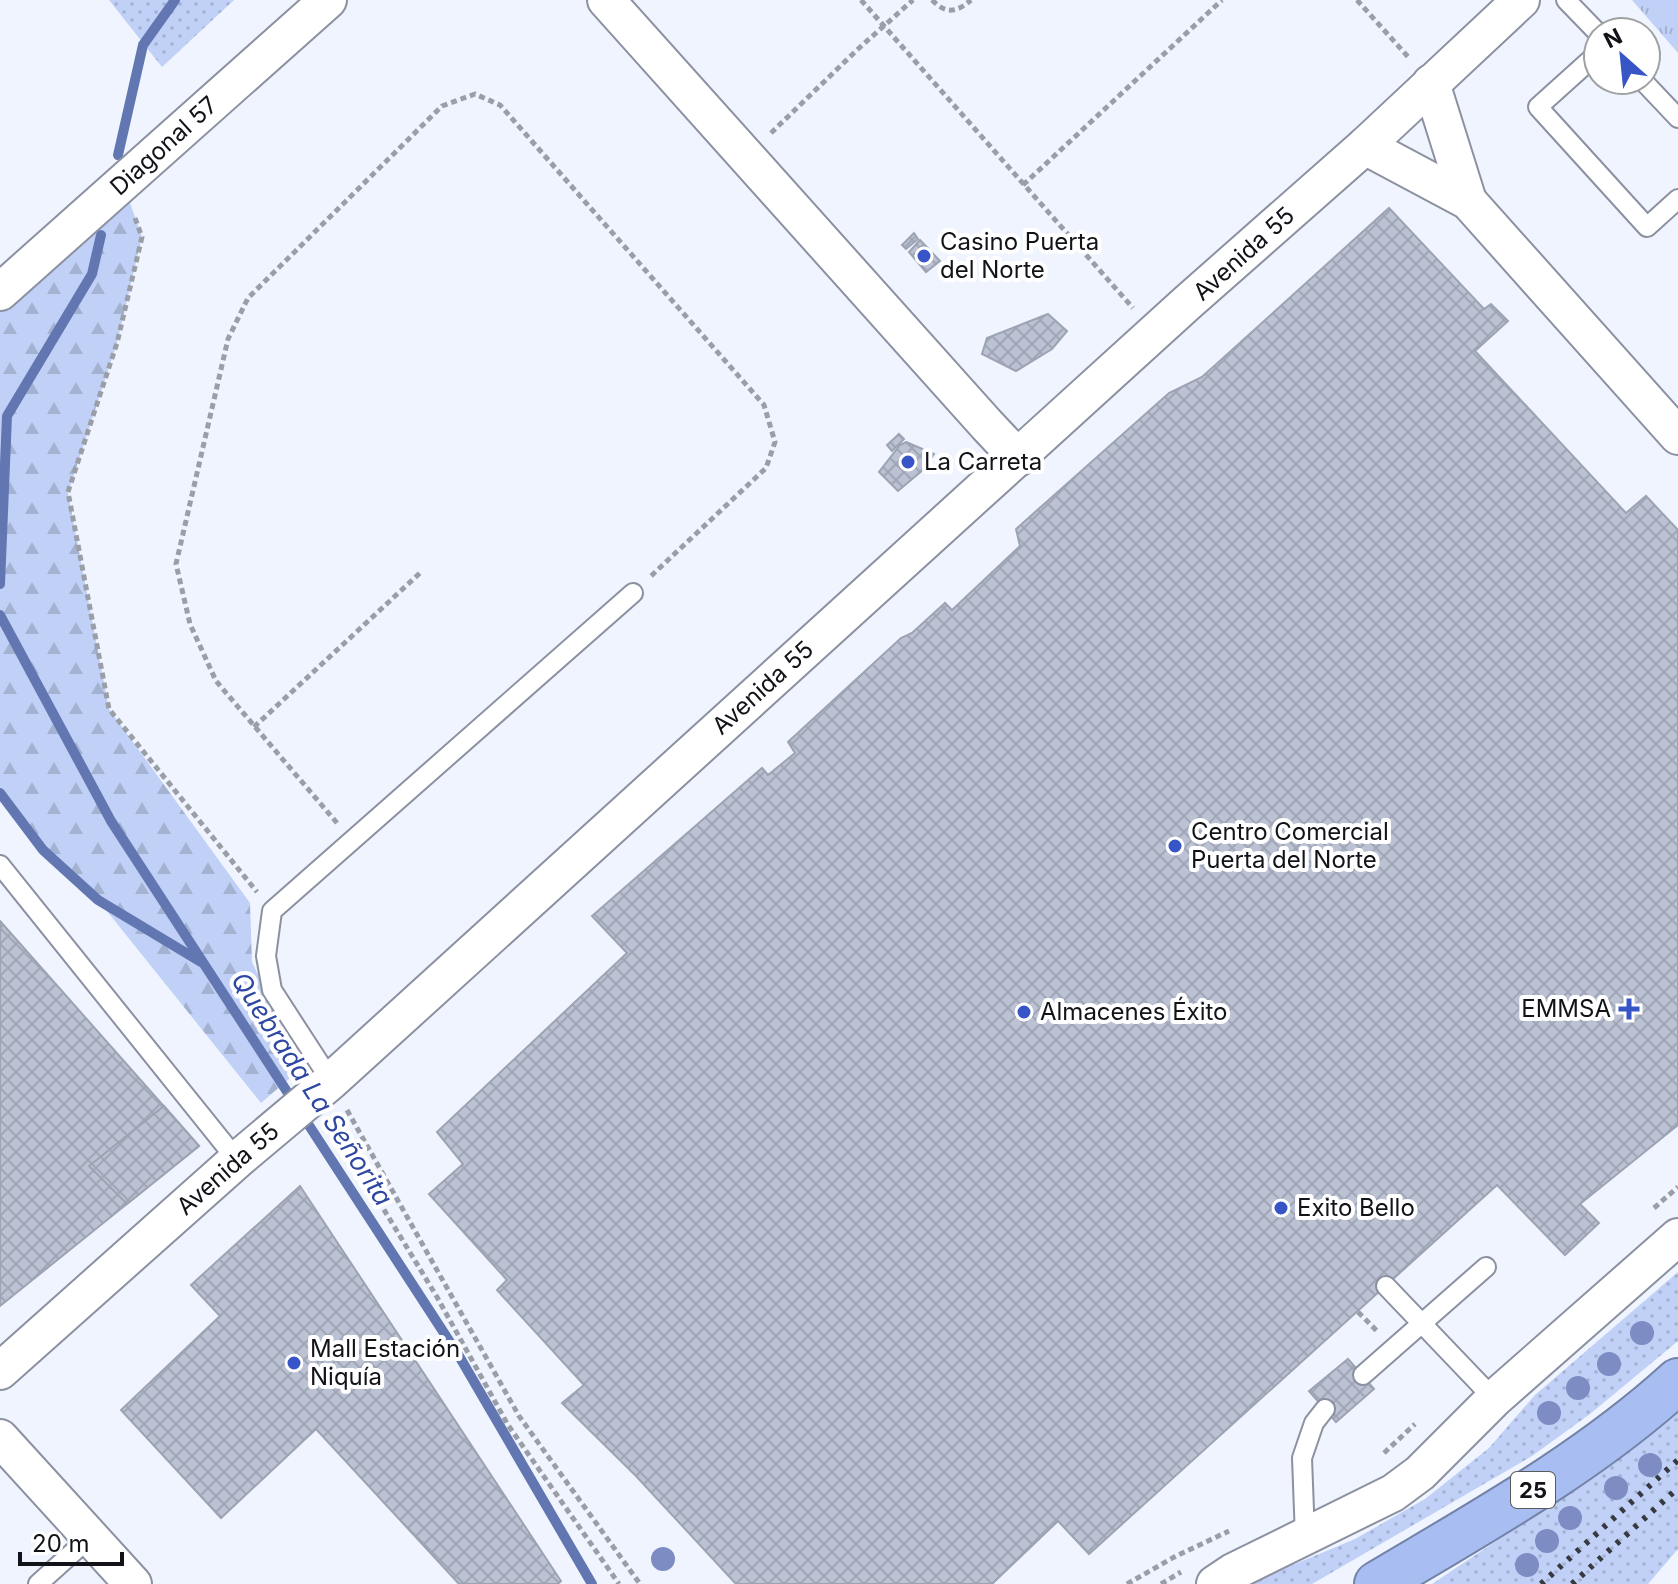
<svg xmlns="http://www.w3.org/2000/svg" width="1678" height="1584" font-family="Inter,sans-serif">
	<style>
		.grass { fill: url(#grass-dots) }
		.forest { fill: url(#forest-firs) }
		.park { fill: url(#park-tufts) }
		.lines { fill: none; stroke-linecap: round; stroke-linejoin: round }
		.stream { stroke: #6277b1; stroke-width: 10 }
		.building { fill: url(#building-cross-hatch); stroke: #9ca3b3; stroke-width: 2 }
		.lane-casing { stroke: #8b91a1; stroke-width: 22 }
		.street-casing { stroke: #8b91a1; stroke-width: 40 }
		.highway-casing { stroke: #7382a6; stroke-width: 48 }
		.path { stroke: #9a9ea7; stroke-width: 5; stroke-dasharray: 6 4; stroke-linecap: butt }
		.lane { stroke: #fff; stroke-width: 18 }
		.street { stroke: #fff; stroke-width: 36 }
		.highway { stroke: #a8bdf2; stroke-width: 44 }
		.rail { stroke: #36393f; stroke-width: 6; stroke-dasharray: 4 8; stroke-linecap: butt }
		.tree { fill: #7d8cc2 }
		.poi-dot { fill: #3755c7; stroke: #fff; stroke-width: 3 }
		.labels { text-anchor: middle; stroke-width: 8; stroke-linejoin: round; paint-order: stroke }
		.shield { fill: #fff; stroke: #585a5e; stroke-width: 2 }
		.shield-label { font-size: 22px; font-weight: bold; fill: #111319 }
		.street-label { font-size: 24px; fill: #111319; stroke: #fff }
		.poi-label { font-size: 24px; fill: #111319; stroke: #fff; text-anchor: start }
		.water-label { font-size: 26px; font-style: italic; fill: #2d47a2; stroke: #fff }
	</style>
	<defs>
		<pattern id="grass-dots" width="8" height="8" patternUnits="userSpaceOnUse" patternTransform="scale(2)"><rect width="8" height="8" fill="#c0d0f6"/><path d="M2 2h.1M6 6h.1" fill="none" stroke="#a4b2d2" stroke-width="1.8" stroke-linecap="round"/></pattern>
		<pattern id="forest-firs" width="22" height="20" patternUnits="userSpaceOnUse" patternTransform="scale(2)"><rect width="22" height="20" fill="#c0d0f6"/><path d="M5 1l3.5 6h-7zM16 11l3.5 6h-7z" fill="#a4b2d2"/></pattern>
		<pattern id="park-tufts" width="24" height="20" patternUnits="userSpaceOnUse" patternTransform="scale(2)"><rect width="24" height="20" fill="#c0d0f6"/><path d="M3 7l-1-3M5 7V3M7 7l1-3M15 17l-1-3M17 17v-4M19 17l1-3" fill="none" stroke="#a4b2d2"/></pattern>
		<pattern id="building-cross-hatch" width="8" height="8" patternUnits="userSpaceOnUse" patternTransform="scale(2)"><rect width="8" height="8" fill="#bbc2d3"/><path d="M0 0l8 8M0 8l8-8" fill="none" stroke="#a0a6b5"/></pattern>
	</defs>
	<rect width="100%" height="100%" fill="#eff4fe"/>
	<g class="grass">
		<path d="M 109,0 L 234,0 L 162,67 Z"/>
		<path d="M 1678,1272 L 1678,1341 L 1590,1414 L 1532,1456 L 1312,1584 L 1240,1584 L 1276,1572 L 1355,1539 L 1425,1499 L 1489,1448 L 1535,1395 Z"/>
		<path d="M 1678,1408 L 1678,1549 L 1648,1584 L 1432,1584 L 1613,1463 Z"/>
	</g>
	<path class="forest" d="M 123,183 L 142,237 L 117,343 L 68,493 L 109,709 L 250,903 L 252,962 L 274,1009 L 298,1071 L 261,1103 L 98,900 L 43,850 L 0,793 L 0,292 Z"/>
	<path class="park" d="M 1632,0 L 1678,0 L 1678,53 Z"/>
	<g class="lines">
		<g class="stream">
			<path d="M 118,155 L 143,45 L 175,0"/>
			<path d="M 0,584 L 7,416 L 92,274 L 101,235"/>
			<path d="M 0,615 L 111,821 L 459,1356 L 592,1584"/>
			<path d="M 0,793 L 43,850 L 98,900 L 201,962"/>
		</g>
	</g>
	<g class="building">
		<path d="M 1389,208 L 1484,309 L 1491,304 L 1508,321 L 1475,351 L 1626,513 L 1646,496 L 1678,530 L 1678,1125 L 1580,1204 L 1599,1223 L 1565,1255 L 1497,1185 L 1089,1554 L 1058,1521 L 992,1584 L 736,1584 L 636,1476 L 562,1403 L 584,1385 L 497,1290 L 507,1280 L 429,1194 L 463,1164 L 437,1132 L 627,953 L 592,916 L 762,768 L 768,775 L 795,753 L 788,742 L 901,638 L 912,633 L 945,603 L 952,610 L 1020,546 L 1016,529 L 1169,393 L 1202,377 Z"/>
		<path d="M 914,233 L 918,239 L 906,249 L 902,245 Z"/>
		<path d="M 920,240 L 940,261 L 926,272 L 909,252 Z"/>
		<path d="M 1048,314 L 1067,331 L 1052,349 L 1016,371 L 982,354 L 987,338 Z"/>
		<path d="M 899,434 L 904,439 L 892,451 L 887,445 Z"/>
		<path d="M 906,442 L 934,454 L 924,469 L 898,491 L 879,472 L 900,445 Z"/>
		<path d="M 0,921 L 199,1146 L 0,1306 Z"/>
		<path d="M 164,1106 L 199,1146 L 127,1204 L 89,1166 Z"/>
		<path d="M 300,1186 L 561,1581 L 558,1584 L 459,1584 L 316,1429 L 221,1518 L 121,1410 L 220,1316 L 191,1285 Z"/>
		<path d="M 1348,1359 L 1374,1389 L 1336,1422 L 1309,1391 Z"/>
	</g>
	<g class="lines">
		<defs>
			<g id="lane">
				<path d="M 1566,0 L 1598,33"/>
				<path d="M 1598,53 L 1538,107 L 1647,227 L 1678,199"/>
				<path d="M 1642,80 L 1678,118"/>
				<path d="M 0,865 L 237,1160"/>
				<path d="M 331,1081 L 272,990 L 266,956 L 272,911 L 633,593"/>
				<path d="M 1386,1286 L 1494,1399"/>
				<path d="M 1363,1375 L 1486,1267"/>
				<path d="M 1305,1537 L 1302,1458 L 1314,1423 L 1325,1409"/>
				<path d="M 38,1584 L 90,1537"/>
			</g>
			<g id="street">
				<path d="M 606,0 L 987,425 L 1018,458"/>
				<path d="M 1431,83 L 1468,201"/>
				<path d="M 1365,146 L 1468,201 L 1678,436"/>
				<path d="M 0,292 L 328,0"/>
				<path d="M 0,1371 L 237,1160 L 331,1081 L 1187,303 L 1365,146 L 1521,0"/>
				<path d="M 0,1438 L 133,1584"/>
				<path d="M 1215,1584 L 1233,1572 L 1393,1493 L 1420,1473 L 1494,1399 L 1678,1237"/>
			</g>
			<path id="highway" d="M 1377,1584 C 1481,1522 1588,1463 1678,1381"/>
		</defs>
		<use href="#lane" class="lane-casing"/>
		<use href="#street" class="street-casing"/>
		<use href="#highway" class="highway-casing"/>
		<g class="path">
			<path d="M 861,0 L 1133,308"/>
			<path d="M 932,0 C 946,14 956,13 971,0"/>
			<path d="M 1357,0 L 1410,59"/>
			<path d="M 771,133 L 858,49 L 913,0"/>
			<path d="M 1023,185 L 1222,0"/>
			<path d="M 135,218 L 142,237 L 117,343 L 68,492 L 109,709 L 257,892"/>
			<path d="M 254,727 L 421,572"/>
			<path d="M 337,823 L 216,681 L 190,624 L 176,564 L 228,339 L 248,298 L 442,106 L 475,94 L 500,105 L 764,405 L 775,442 L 766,468 L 651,576"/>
			<path d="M 347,1110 L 519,1416 L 640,1584"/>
			<path d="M 332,1124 L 437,1297 L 508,1425 L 619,1584"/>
			<path d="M 1654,1208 L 1678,1187"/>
			<path d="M 1358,1312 L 1377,1331"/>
			<path d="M 1384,1453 L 1415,1424"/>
			<path d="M 1127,1584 L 1176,1556 L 1229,1531"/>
			<path d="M 1161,1584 L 1181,1572"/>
		</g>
		<use href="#lane" class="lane"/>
		<use href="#street" class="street"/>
		<use href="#highway" class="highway"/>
		<g class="rail">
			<path d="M 1541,1584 L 1678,1460"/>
			<path d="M 1572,1584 L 1678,1488"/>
		</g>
	</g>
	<g class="tree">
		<circle cx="1642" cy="1333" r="12"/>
		<circle cx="1609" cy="1364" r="12"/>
		<circle cx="1578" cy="1388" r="12"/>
		<circle cx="1549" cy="1413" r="12"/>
		<circle cx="1650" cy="1465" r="12"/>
		<circle cx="1616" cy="1488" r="12"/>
		<circle cx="1570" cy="1518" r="12"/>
		<circle cx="1547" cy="1541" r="12"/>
		<circle cx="663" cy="1559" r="12"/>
		<circle cx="1527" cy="1565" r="12"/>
	</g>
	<g class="poi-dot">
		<circle cx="924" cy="256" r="8"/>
		<circle cx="908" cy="462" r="8"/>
		<circle cx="1175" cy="846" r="8"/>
		<path d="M1625 997h8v8h8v8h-8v8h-8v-8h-8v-8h8z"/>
		<circle cx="1024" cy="1012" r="8"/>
		<circle cx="1281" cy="1208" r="8"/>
		<circle cx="294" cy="1363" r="8"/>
	</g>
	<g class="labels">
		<rect class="shield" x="1511" y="1472" width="44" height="36" rx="6"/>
		<g class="shield-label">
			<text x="1533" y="1498">25</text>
		</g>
		<g class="street-label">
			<text transform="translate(164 146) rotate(-42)" y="8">Diagonal 57</text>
			<text transform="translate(1244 254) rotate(-42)" y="8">Avenida 55</text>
			<text transform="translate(763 688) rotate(-42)" y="8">Avenida 55</text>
			<text transform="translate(228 1169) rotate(-41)" y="8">Avenida 55</text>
		</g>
		<g class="poi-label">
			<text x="940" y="250">Casino Puerta<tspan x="940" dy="28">del Norte</tspan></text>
			<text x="924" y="470">La Carreta</text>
			<text x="1191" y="840">Centro Comercial<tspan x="1191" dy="28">Puerta del Norte</tspan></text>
			<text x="1611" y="1017" text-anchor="end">EMMSA</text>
			<text x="1040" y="1020">Almacenes Éxito</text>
			<text x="1297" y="1216">Exito Bello</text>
			<text x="310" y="1357">Mall Estación<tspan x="310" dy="28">Niquía</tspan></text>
		</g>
		<g class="water-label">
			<text transform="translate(312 1089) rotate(57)" y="9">Quebrada La Señorita</text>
		</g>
	</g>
	<g transform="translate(1622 56) rotate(333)"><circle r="38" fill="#ffffff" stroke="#a0a1a3" stroke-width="2"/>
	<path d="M0-6L14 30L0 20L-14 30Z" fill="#3755c7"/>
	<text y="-12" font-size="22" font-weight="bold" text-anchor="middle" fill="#111319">N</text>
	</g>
	<path d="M20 1552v12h102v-12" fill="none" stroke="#111319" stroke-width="4"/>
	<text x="32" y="1552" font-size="24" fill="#111319" stroke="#ffffff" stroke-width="6" paint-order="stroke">20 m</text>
</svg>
